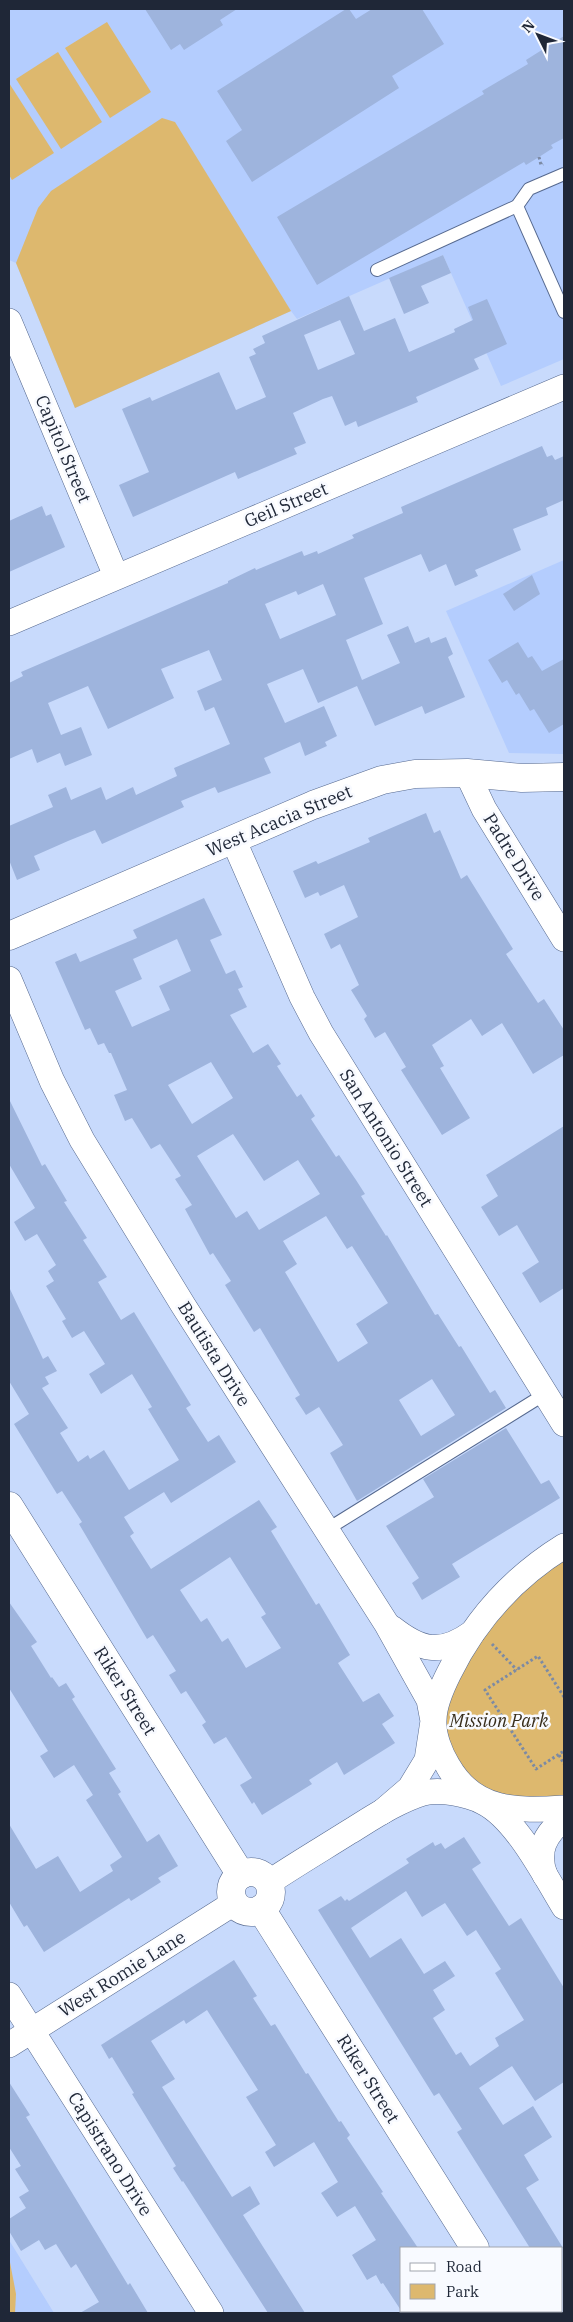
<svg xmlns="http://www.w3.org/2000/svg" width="573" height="2322" font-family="'IBM Plex Serif',serif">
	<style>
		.built { fill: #b4cdfe }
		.green { fill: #ddb86e }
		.building { fill: #9eb4dd; fill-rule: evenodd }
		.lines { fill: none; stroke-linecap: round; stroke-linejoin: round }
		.lane-casing { stroke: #56698f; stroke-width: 14 }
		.street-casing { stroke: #56698f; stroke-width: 26 }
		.secondary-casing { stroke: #56698f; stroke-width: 29 }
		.path { stroke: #7c8aa4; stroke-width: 3; stroke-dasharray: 2.5 2.5; stroke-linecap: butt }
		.lane { stroke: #fff; stroke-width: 12 }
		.street { stroke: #fff; stroke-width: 25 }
		.secondary { stroke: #fff; stroke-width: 28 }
		.labels { text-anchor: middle; stroke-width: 5; stroke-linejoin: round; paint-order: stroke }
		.street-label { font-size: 18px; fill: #1f2737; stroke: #f8faff }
		.park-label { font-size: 18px; font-style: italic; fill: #382e1c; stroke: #f8faff }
	</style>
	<rect width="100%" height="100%" fill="#c8dafc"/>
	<g class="built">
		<path d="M 9,9 L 564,9 L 564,359 L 501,386 L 443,255 L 297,319 L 291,311 L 75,408 L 16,263 L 9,260 Z"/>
		<path d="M 564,560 L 564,754 L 509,753 L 446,611 Z"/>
		<path d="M 9,2240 L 54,2313 L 9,2313 Z"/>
	</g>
	<g class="green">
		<path d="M 107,22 L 151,92 L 110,118 L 65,48 Z"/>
		<path d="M 58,52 L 102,122 L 61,149 L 16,79 Z"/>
		<path d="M 9,83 L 54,153 L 12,180 L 9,175 Z"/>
		<path d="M 162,118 L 175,122 L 291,311 L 75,408 L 16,263 L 38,208 L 51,191 Z"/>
		<path d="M 564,1546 L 564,1808 L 467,1789 L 436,1708 L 454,1663 Z"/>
		<path d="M 9,2257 L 16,2294 L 15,2313 L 9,2313 Z"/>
	</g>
	<g class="building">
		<path d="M 145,9 L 237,9 L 220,20 L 223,25 L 184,50 L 180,44 L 171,50 Z"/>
		<path d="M 346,9 L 349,9 L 356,19 L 372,9 L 422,9 L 444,44 L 392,76 L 399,88 L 252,182 L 226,141 L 242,130 L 217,91 Z"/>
		<path d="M 564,36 L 564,138 L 551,145 L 553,148 L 539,157 L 526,165 L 524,162 L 317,285 L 277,217 L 484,94 L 482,91 L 528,64 L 526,60 Z"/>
		<path d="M 443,255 L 451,273 L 421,286 L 429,303 L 404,314 L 389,278 Z"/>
		<path d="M 349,296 L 364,331 L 395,318 L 409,352 L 455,332 L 454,329 L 473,320 L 468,307 L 487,299 L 507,344 L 474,359 L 479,369 L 416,397 L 418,402 L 358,427 L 356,421 L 345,426 L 332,396 L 323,399 L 293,413 L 306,443 L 294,448 L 297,454 L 238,479 L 235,472 L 133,517 L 119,485 L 149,472 L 122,409 L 150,397 L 152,401 L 219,372 L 236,410 L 266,397 L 249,357 L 256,354 L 253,349 L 265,343 L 262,336 ZM 340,320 L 355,354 L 318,370 L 304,335 Z"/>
		<path d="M 542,446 L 547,457 L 552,455 L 555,460 L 564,456 L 564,500 L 546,508 L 548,515 L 513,529 L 521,550 L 475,570 L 478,576 L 455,586 L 446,564 L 429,572 L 421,554 L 364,578 L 383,624 L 346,640 L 362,680 L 400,663 L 387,635 L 408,626 L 415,643 L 429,637 L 431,643 L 446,637 L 453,654 L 448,657 L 465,697 L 425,714 L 422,706 L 375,726 L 357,686 L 318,703 L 303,669 L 267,684 L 285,723 L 324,706 L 337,736 L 325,742 L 327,746 L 305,756 L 300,742 L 264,758 L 271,773 L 218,793 L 215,787 L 181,801 L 184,807 L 102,844 L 95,830 L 68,841 L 34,856 L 40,870 L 17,880 L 9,860 L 9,826 L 53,807 L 48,795 L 66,787 L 71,800 L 101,787 L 106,800 L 133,787 L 136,795 L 177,776 L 174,768 L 230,744 L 214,707 L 205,711 L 197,691 L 222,680 L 209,650 L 161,669 L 174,698 L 108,729 L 88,686 L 48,703 L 61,735 L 81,727 L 92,755 L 65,766 L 60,753 L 37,763 L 32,749 L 9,759 L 9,683 L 23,676 L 21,672 L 228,583 L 228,581 L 255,568 L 256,570 L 302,551 L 304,556 L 317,551 L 318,554 L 354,538 L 352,535 L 403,513 L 401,507 ZM 323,584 L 336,615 L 280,639 L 265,604 L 296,591 L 298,595 Z"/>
		<path d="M 42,506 L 46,516 L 51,514 L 65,547 L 9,572 L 9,521 Z"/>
		<path d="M 532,575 L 540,594 L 514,611 L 503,594 Z"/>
		<path d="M 518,642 L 528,658 L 532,656 L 542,671 L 564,659 L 564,724 L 549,733 L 534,709 L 530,711 L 519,693 L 516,695 L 507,680 L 502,683 L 488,660 Z"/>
		<path d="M 426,813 L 434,833 L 440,830 L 461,879 L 467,875 L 513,949 L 506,954 L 538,1003 L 544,999 L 564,1030 L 564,1055 L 533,1074 L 502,1023 L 482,1036 L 471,1019 L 432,1045 L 444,1066 L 440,1068 L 470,1118 L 442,1135 L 401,1070 L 406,1067 L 385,1032 L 375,1038 L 364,1019 L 367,1016 L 351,990 L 359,985 L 340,944 L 331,949 L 324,934 L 358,917 L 344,885 L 320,896 L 318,892 L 305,898 L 293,871 L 316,861 L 318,864 L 370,842 L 368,838 Z"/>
		<path d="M 204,898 L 222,935 L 210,940 L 226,974 L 235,970 L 243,987 L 238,989 L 247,1007 L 230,1015 L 253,1053 L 268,1044 L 281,1064 L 277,1066 L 297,1097 L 301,1094 L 315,1116 L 311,1119 L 336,1157 L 339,1155 L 356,1180 L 365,1194 L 361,1196 L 386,1236 L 387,1235 L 435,1315 L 438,1314 L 459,1347 L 461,1346 L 490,1393 L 495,1390 L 506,1408 L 357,1501 L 330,1453 L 343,1445 L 319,1407 L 306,1415 L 295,1398 L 300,1395 L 260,1328 L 254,1332 L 225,1285 L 231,1281 L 213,1253 L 210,1255 L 185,1209 L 192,1205 L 175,1179 L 181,1176 L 160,1144 L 151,1149 L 132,1118 L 125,1121 L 114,1095 L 127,1090 L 111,1053 L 109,1053 L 104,1043 L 98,1045 L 90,1028 L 85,1030 L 55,962 L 76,953 L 80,962 L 137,938 L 133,930 ZM 177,939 L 191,971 L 159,986 L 170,1010 L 132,1027 L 115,991 L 142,979 L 133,959 ZM 211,1062 L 233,1098 L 192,1124 L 168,1085 ZM 233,1134 L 264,1181 L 298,1160 L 320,1194 L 259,1230 L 247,1211 L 236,1218 L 197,1156 ZM 326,1216 L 347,1249 L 352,1246 L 388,1303 L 356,1324 L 368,1343 L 338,1362 L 285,1272 L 297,1264 L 283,1241 ZM 432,1379 L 455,1415 L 421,1436 L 399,1400 Z"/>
		<path d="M 9,1099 L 42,1166 L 45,1164 L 67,1201 L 64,1202 L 87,1238 L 83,1240 L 107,1277 L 98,1282 L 121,1320 L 134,1312 L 191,1405 L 186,1408 L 208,1442 L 219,1435 L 236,1462 L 171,1503 L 164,1492 L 124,1517 L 134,1533 L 130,1536 L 151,1569 L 259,1500 L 277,1527 L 271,1531 L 316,1605 L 319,1603 L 350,1655 L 338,1663 L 363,1702 L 379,1693 L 394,1716 L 382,1724 L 395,1743 L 344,1775 L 337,1762 L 309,1780 L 312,1784 L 262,1815 L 254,1802 L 252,1804 L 240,1785 L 252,1778 L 226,1737 L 214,1744 L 202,1725 L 206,1722 L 186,1691 L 181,1694 L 169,1675 L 176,1671 L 153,1635 L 147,1639 L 79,1524 L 82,1522 L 62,1491 L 57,1494 L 14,1424 L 29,1414 L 9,1381 L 9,1287 L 43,1359 L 48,1356 L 57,1371 L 45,1377 L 49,1384 L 42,1388 L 68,1428 L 60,1433 L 78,1462 L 88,1455 L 90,1459 L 104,1450 L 129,1490 L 179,1460 L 148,1409 L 152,1407 L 132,1374 L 101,1394 L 89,1374 L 105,1364 L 84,1331 L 72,1338 L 62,1321 L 66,1319 L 46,1286 L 54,1281 L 48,1271 L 56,1265 L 37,1234 L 25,1241 L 14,1222 L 35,1208 L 9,1164 ZM 230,1557 L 266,1614 L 261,1617 L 281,1648 L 246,1668 L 228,1638 L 222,1642 L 207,1618 L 201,1622 L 180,1590 Z"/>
		<path d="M 564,1126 L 564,1288 L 540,1303 L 522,1273 L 539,1262 L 517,1225 L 499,1236 L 481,1207 L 498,1196 L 486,1175 Z"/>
		<path d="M 506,1428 L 541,1484 L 549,1480 L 560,1498 L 452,1564 L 460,1577 L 422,1600 L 412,1583 L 419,1578 L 386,1526 L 434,1497 L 423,1479 Z"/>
		<path d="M 9,1602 L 37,1642 L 31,1646 L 51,1678 L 52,1677 L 59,1687 L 66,1683 L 75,1697 L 72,1699 L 116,1769 L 109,1773 L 121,1792 L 118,1794 L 147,1842 L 159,1834 L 178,1866 L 158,1878 L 161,1882 L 131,1901 L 129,1898 L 44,1952 L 27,1925 L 24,1927 L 9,1902 L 9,1824 L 36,1869 L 58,1856 L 80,1892 L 113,1871 L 110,1865 L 122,1857 L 86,1800 L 93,1795 L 74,1765 L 54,1778 L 40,1756 L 48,1751 L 9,1688 Z"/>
		<path d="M 464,1837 L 481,1863 L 472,1869 L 509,1926 L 521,1918 L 564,1988 L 564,2082 L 535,2101 L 512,2066 L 479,2088 L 503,2125 L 533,2106 L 552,2137 L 524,2155 L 539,2180 L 526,2188 L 563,2248 L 530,2248 L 457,2132 L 462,2129 L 439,2093 L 434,2096 L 318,1910 L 341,1896 L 345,1901 L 347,1899 L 349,1901 L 409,1863 L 406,1859 L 433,1842 L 435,1846 L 441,1843 L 445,1849 ZM 406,1891 L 422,1917 L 445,1903 L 467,1936 L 476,1930 L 501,1969 L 495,1973 L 524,2020 L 495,2038 L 499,2046 L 470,2066 L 461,2052 L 456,2055 L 433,2018 L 445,2010 L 433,1990 L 455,1976 L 445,1961 L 424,1974 L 401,1938 L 370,1958 L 351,1928 Z"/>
		<path d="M 234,1960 L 257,1996 L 253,1998 L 271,2026 L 275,2024 L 306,2074 L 308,2073 L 339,2122 L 341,2121 L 350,2135 L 347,2138 L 383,2192 L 381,2193 L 418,2248 L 402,2248 L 402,2312 L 383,2283 L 381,2284 L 376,2275 L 367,2280 L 352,2255 L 376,2240 L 355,2206 L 337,2217 L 321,2193 L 338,2182 L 314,2142 L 274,2167 L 265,2152 L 276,2145 L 246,2097 L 258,2090 L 207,2010 L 186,2024 L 184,2020 L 151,2041 L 175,2079 L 162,2087 L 232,2197 L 250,2186 L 260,2204 L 243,2215 L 305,2313 L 268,2313 L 183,2181 L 182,2182 L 173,2168 L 176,2166 L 132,2094 L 134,2093 L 112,2057 L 109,2059 L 101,2045 Z"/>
		<path d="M 9,2082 L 30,2115 L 26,2117 L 128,2285 L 130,2283 L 148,2313 L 80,2313 L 99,2302 L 76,2264 L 71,2268 L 56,2244 L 45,2250 L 39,2240 L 21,2251 L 9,2231 L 9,2219 L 26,2208 L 19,2197 L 29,2191 L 15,2169 L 21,2166 L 9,2147 Z"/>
	</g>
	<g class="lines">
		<defs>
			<g id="lane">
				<path d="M 517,206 L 564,312"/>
				<path d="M 377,270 L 517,206 L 529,189 L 564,174"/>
				<path d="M 326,1530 L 545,1394"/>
			</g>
			<g id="street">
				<path d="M 9,321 L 116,576"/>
				<path d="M 9,623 L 564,387"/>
				<path d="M 467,773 L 484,809 L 564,939"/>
				<path d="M 233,839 L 302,997 L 321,1033 L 564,1424"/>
				<path d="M 9,979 L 52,1081 L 82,1140 L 183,1305 L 386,1623 L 429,1700 L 433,1721 L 427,1760 L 410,1788 L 382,1812"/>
				<path d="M 564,1546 C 514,1577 475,1620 449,1673 C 442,1687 434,1704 434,1720 C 433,1735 440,1753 448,1766 C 474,1812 517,1811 564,1808"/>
				<path d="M 392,1628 C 420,1650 440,1656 472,1633"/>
				<path d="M 545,1875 C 536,1851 545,1834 564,1819"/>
				<path d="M 268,1883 C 295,1865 322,1849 349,1832 C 372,1818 397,1801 423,1793 C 441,1789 467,1794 483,1802 C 516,1818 545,1876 564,1907"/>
				<path d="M 9,1995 L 211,2313"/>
				<path d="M 9,2045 L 234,1903"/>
			</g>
			<g id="secondary">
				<path d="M 9,936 L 313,805 L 382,780 L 415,774 L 467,773 L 522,778 L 564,777"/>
				<path d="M 9,1506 L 241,1875"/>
				<circle cx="251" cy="1892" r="20"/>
				<path d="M 261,1909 L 475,2248"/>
				<path d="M 514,2311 L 515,2313"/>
			</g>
		</defs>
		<use href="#lane" class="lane-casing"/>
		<use href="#street" class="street-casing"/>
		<use href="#secondary" class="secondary-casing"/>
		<g class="path">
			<path d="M 539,157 L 541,165 L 543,164"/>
			<path d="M 492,1644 L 517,1670"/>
			<path d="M 564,1697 L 538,1656 L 485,1690 L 536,1769 L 564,1751"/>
			<path d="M 559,1755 L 564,1764"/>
		</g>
		<use href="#lane" class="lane"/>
		<use href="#street" class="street"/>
		<use href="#secondary" class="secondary"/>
	</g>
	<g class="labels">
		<g class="street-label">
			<text transform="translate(63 449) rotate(67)" y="6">Capitol Street</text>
			<text transform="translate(286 505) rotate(-23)" y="6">Geil Street</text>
			<text transform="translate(279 821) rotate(-23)" y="6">West Acacia Street</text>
			<text transform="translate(514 857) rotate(58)" y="6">Padre Drive</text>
			<text transform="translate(386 1138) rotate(58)" y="6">San Antonio Street</text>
			<text transform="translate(214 1354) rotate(58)" y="6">Bautista Drive</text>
			<text transform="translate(125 1691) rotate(58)" y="6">Riker Street</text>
			<text transform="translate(122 1974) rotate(-32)" y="6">West Romie Lane</text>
			<text transform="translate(368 2079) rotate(58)" y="6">Riker Street</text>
			<text transform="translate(110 2154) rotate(58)" y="6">Capistrano Drive</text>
		</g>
		<g class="park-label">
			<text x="499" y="1727">Mission Park</text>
		</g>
	</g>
	<rect width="573" height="2322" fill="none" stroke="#1f2737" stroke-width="20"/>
	<rect x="400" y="2247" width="162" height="65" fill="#f8faff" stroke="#a1a6af"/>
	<rect x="410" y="2263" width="25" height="8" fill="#ffffff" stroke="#a1a6af"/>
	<text x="446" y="2272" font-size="15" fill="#1f2737">Road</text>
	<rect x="410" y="2284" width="25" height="15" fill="#ddb86e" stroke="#a1a6af"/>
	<text x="446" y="2297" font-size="15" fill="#1f2737">Park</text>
	<g transform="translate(538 35) rotate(312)" stroke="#f8faff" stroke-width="4" paint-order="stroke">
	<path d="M0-4L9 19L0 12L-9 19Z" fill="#1f2737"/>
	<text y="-8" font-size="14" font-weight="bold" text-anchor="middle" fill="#1f2737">N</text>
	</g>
</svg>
